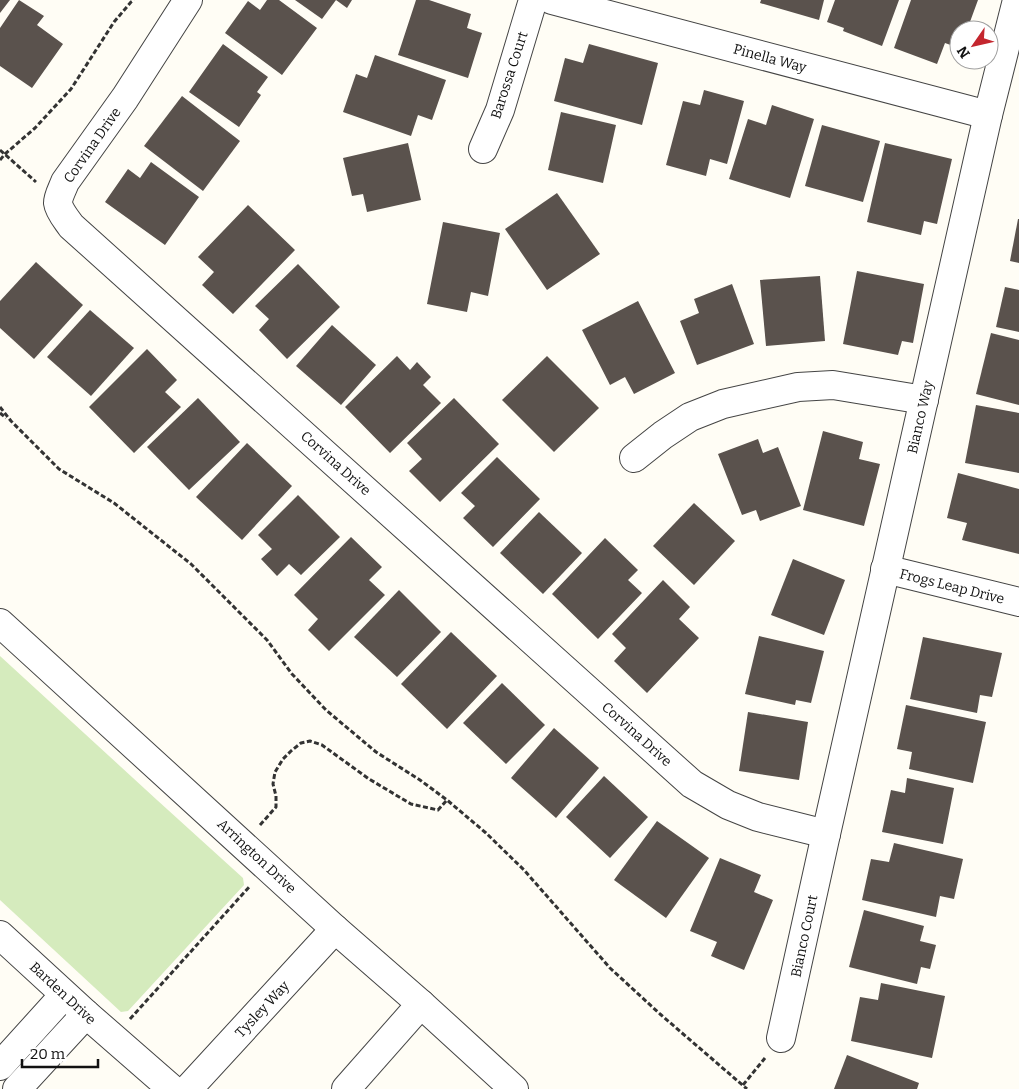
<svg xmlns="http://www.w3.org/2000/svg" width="1019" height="1089" font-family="Bitter,serif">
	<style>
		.green { fill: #d5ebbd }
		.building { fill: #5a524d }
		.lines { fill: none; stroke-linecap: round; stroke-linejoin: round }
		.minor-casing { stroke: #444; stroke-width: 30 }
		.path { stroke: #333; stroke-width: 3; stroke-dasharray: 5 2.5; stroke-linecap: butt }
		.minor { stroke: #fff; stroke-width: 28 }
		.labels { text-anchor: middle; stroke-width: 5; stroke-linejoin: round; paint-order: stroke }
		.street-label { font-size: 14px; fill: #111; stroke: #fff }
	</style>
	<rect width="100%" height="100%" fill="#fffdf5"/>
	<path class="green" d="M 0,656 L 157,800 L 243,878 L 244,885 L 128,1011 L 121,1012 L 0,900 Z"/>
	<g class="building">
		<path d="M 0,0 L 10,0 L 0,13 Z"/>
		<path d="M 19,0 L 44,16 L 37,25 L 63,44 L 32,88 L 0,66 L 0,28 Z"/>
		<path d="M 267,0 L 279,0 L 317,28 L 282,75 L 225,33 L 248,1 L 260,10 Z"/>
		<path d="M 295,0 L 336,0 L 322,19 Z"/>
		<path d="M 336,0 L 352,0 L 347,8 Z"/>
		<path d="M 416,0 L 429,0 L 471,14 L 467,28 L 482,33 L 468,78 L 398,55 Z"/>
		<path d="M 761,0 L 824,0 L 819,20 L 760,3 Z"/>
		<path d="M 835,0 L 899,0 L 882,46 L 843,31 L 844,28 L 827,22 Z"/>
		<path d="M 911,0 L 978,0 L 967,30 L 959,30 L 959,48 L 945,43 L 937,64 L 894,48 Z"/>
		<path d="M 223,44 L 268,77 L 257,92 L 261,95 L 239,127 L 189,92 Z"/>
		<path d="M 589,44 L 658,63 L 642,125 L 554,101 L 565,58 L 583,63 Z"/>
		<path d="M 375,55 L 446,80 L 432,120 L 418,115 L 411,136 L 343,112 L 356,74 L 367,78 Z"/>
		<path d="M 704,90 L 744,101 L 727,164 L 710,159 L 706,176 L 666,165 L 683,101 L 700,105 Z"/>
		<path d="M 182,96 L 240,141 L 203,191 L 144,146 Z"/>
		<path d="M 772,105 L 814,119 L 790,198 L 729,179 L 748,119 L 766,125 Z"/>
		<path d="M 561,112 L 616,125 L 603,183 L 548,170 Z"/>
		<path d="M 822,125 L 880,141 L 863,202 L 805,186 Z"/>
		<path d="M 408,143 L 421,200 L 367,212 L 363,194 L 352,196 L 343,158 Z"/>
		<path d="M 885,143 L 952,159 L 937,224 L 924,221 L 921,235 L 867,222 Z"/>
		<path d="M 151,162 L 199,197 L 165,245 L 105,202 L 128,169 L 140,178 Z"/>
		<path d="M 557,193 L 600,254 L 547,290 L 505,229 Z"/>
		<path d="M 248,205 L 295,250 L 233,314 L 202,285 L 214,272 L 198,257 Z"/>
		<path d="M 1018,219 L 1019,219 L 1019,263 L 1010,261 Z"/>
		<path d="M 443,222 L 500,233 L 488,296 L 471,292 L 467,312 L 427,304 Z"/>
		<path d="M 36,262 L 83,305 L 34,359 L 0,328 L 0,301 Z"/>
		<path d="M 298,264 L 340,307 L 287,359 L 259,330 L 269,319 L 255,306 Z"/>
		<path d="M 857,271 L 924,284 L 913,343 L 902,341 L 898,355 L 843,344 Z"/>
		<path d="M 820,276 L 825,341 L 766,346 L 760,280 Z"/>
		<path d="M 732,284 L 754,344 L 697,365 L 680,321 L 699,313 L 694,299 Z"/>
		<path d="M 1005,287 L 1019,290 L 1019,332 L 996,327 Z"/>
		<path d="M 638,301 L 675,373 L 634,394 L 625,377 L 610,385 L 582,330 Z"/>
		<path d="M 90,310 L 134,348 L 91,396 L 47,357 Z"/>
		<path d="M 332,325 L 376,365 L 341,405 L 296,366 Z"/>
		<path d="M 991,333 L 1019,340 L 1019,405 L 976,394 Z"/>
		<path d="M 147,349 L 177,380 L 165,392 L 181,407 L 134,453 L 89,407 Z"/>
		<path d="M 397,356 L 410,370 L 417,362 L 431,377 L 423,385 L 441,403 L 390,453 L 345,407 Z"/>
		<path d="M 547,356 L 599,408 L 554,452 L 502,400 Z"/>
		<path d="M 198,398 L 240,442 L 189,490 L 147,447 Z"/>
		<path d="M 454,398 L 499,444 L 440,502 L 409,471 L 422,459 L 407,443 Z"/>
		<path d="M 976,405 L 1019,413 L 1019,473 L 965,463 Z"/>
		<path d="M 823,431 L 863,442 L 859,459 L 880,464 L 864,526 L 803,510 Z"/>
		<path d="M 758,439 L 763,453 L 778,447 L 801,506 L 760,521 L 756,510 L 742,515 L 718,454 Z"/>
		<path d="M 247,443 L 292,486 L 242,540 L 196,497 Z"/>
		<path d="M 497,457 L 540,499 L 493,547 L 463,518 L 475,506 L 461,493 Z"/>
		<path d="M 958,473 L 1019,489 L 1019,554 L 962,540 L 967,523 L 947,518 Z"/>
		<path d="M 298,495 L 340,537 L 301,575 L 289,564 L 277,576 L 261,559 L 272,549 L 258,535 Z"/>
		<path d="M 694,503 L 735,541 L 694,585 L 653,546 Z"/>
		<path d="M 539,512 L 582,553 L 543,594 L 500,553 Z"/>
		<path d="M 351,537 L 382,567 L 369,580 L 385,595 L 329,651 L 308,630 L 318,619 L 294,595 Z"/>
		<path d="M 605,538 L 638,570 L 628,580 L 642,593 L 598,639 L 552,594 Z"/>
		<path d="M 793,559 L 845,580 L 824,635 L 771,615 Z"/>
		<path d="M 663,580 L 690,607 L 679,619 L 699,638 L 647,693 L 614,661 L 626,648 L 612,634 Z"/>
		<path d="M 399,590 L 441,632 L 397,677 L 354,637 Z"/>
		<path d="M 451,632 L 497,676 L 447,729 L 401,684 Z"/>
		<path d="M 759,636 L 824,651 L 811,703 L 796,700 L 795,705 L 745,694 Z"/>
		<path d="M 923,637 L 1002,653 L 992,697 L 980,695 L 977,713 L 910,699 Z"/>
		<path d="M 502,683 L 545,725 L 506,764 L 463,723 Z"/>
		<path d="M 906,705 L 986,722 L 973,783 L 909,769 L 912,752 L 897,749 Z"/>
		<path d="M 748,712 L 808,722 L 799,780 L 739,771 Z"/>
		<path d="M 554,728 L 599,768 L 556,818 L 511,778 Z"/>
		<path d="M 604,776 L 648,817 L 610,858 L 566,817 Z"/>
		<path d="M 907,778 L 954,788 L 943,844 L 882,832 L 891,790 L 905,793 Z"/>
		<path d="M 657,821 L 709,858 L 666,918 L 614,880 Z"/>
		<path d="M 894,843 L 963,859 L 954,899 L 940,896 L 936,917 L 862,900 L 871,859 L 889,862 Z"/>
		<path d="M 720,858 L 761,875 L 754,892 L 773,900 L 744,970 L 711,956 L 717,942 L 690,931 Z"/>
		<path d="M 864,910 L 924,926 L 920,941 L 936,945 L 930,969 L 921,967 L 917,984 L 849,967 Z"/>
		<path d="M 881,983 L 945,996 L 932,1058 L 851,1041 L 860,997 L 878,1000 Z"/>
		<path d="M 847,1055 L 919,1083 L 917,1089 L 834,1089 Z"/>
	</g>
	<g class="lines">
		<defs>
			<g id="minor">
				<path d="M 188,0 L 125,98 L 65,182 C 63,188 58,196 58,203 C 59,211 67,220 71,226 L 692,784 L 728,805 L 758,817 L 826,834"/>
				<path d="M 552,0 L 988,115"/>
				<path d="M 483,149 L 500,110 L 533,0"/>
				<path d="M 634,458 L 663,435 L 690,417 L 723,404 L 798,387 L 833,385 L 924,400"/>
				<path d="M 885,569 L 1019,602"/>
				<path d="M 0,623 L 335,929 L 421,1004 L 514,1089"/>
				<path d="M 0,935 L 86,1014 L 172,1089"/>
				<path d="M 781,1038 L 826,834 L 988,115 L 1017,0"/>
				<path d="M 0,1066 L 64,995"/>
				<path d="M 17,1089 L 86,1014"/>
				<path d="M 188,1089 L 335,929"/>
				<path d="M 346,1089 L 421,1004"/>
			</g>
		</defs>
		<use href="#minor" class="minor-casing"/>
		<g class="path">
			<path d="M 0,150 L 36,182"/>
			<path d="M 0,160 L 5,154 L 35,128 L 71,89 L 114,22 L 131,2 L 134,0"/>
			<path d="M 0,407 L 11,421 L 59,469 L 114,503 L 191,564 L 267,640 L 292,674 L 326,710 L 376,752 L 420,780 L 447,800 L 486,833 L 524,870 L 610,968 L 660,1014 L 747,1089"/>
			<path d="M 0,413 L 6,418"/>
			<path d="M 260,825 L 276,807 L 276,796 L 273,784 L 275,772 L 283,759 L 291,751 L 301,743 L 310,741 L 322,745 L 369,779 L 411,804 L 438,810 L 447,800"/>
			<path d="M 130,1019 L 250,886"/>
			<path d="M 743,1085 L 765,1058"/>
		</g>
		<use href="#minor" class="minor"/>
	</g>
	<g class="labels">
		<g class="street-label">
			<text transform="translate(770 58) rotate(15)" y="5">Pinella Way</text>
			<text transform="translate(509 75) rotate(-72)" y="5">Barossa Court</text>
			<text transform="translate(92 145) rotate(-55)" y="5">Corvina Drive</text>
			<text transform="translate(920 417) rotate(-77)" y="5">Bianco Way</text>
			<text transform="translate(336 463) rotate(42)" y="5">Corvina Drive</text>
			<text transform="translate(952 586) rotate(14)" y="5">Frogs Leap Drive</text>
			<text transform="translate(637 734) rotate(42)" y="5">Corvina Drive</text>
			<text transform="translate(257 856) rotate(43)" y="5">Arrington Drive</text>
			<text transform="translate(804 936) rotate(-78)" y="5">Bianco Court</text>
			<text transform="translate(63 993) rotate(43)" y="5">Barden Drive</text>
			<text transform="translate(262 1009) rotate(-47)" y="5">Tysley Way</text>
		</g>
	</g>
	<g transform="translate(974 45) rotate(236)"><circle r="24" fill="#ffffff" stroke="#a0a0a0"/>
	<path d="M0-4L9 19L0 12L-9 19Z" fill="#c4262e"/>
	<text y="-8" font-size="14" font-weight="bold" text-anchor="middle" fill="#111111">N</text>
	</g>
	<path d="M22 1059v8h76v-8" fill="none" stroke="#111111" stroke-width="2.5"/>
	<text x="30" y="1059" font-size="15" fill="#111111" stroke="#ffffff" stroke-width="4" paint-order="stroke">20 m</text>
</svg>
